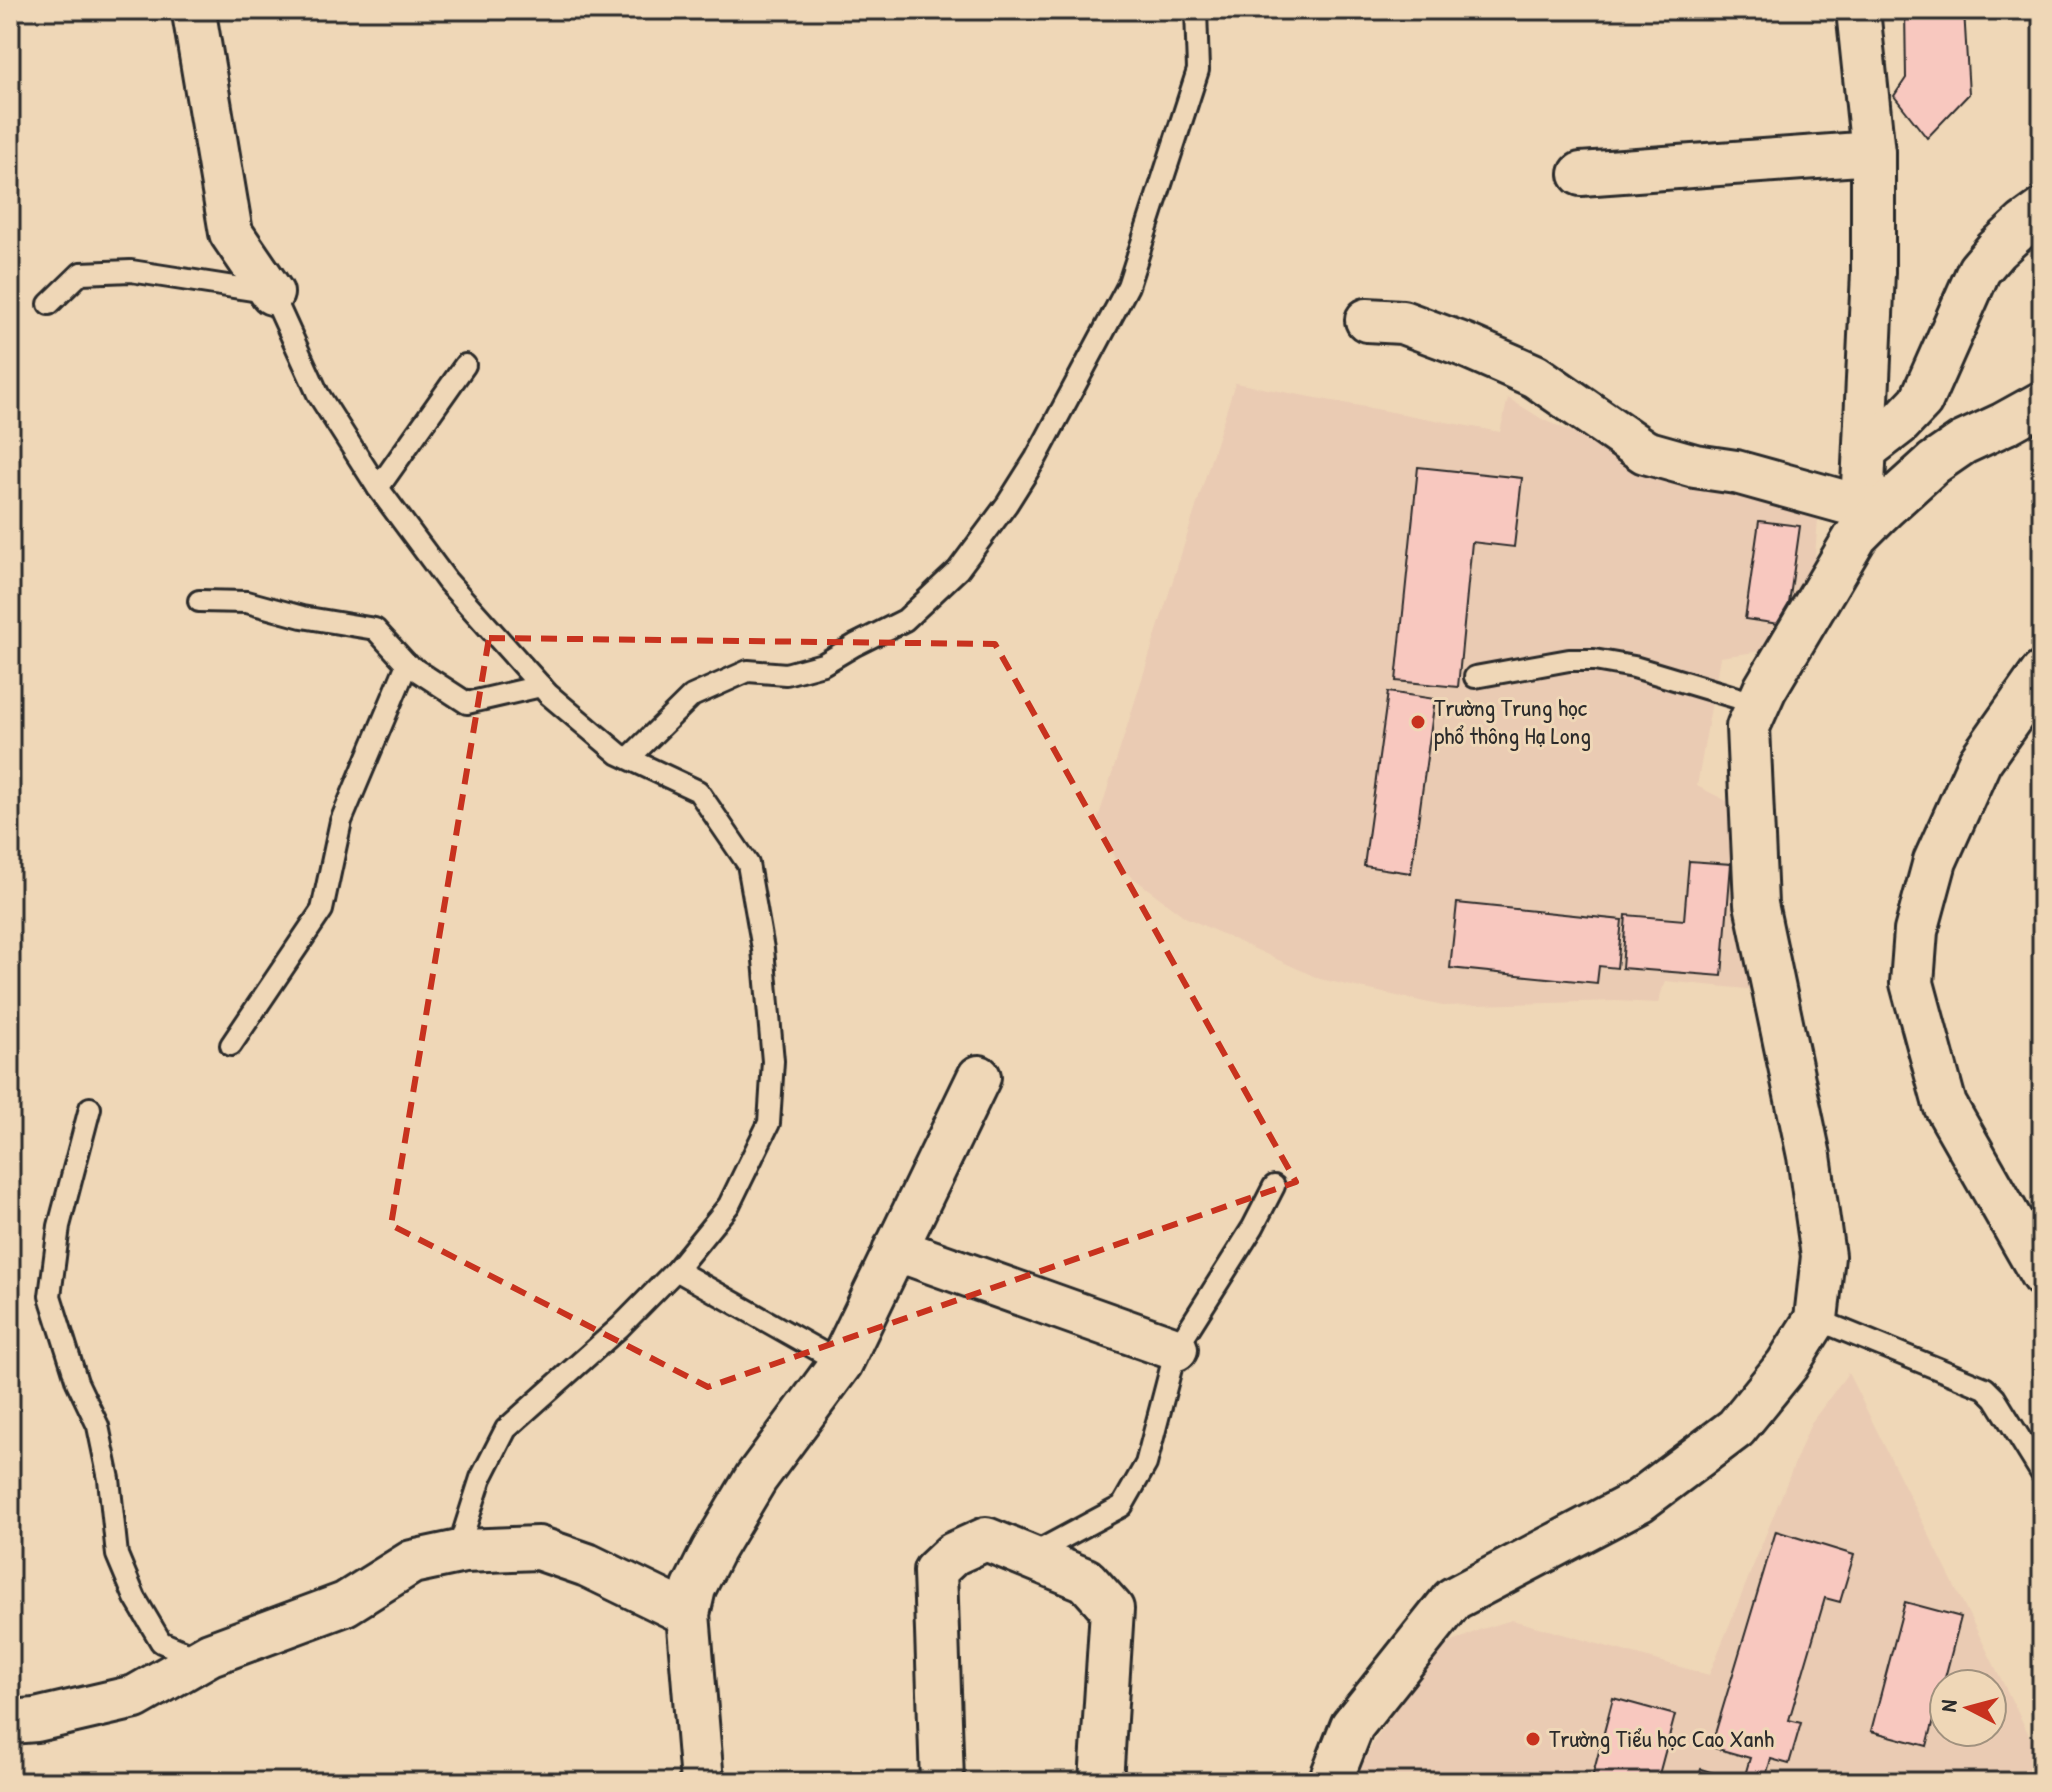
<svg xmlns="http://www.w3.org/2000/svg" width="2052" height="1792" font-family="'Patrick Hand',sans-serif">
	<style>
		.built { fill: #eacbb3; fill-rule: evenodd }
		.building { fill: #f8c8bf; stroke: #2b2b2b; stroke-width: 2 }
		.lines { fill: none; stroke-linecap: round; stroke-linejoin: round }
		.service-casing { stroke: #2b2b2b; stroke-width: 26 }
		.minor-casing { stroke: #2b2b2b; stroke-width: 48 }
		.service { stroke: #efd7b7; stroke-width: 20 }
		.minor { stroke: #efd7b7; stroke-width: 42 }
		.marked { fill: none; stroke: #c8321e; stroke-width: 6; stroke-dasharray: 16 10; stroke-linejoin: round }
		.poi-dot { fill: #c8321e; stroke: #efd7b7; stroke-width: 3 }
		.labels { text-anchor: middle; stroke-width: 6; stroke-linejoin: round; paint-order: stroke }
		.poi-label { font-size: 24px; fill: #2b2b2b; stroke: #efd7b7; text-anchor: start }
	</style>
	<rect width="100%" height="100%" fill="#efd7b7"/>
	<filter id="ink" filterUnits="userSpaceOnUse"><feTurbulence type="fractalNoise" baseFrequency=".0125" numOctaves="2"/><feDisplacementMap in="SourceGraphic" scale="16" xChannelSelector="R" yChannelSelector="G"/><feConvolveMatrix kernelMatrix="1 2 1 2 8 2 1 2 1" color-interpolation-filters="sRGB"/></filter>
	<g filter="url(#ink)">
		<g class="built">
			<path d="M 1235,383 L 1500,432 L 1508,398 L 1542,419 L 1687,481 L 1818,519 L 1813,580 L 1769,650 L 1720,657 L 1697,786 L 1739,807 L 1757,990 L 1665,981 L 1658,1003 L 1616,1001 L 1443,1006 L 1320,979 L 1185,917 L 1119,867 L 1097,822 Z"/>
			<path d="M 1848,1373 L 2042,1761 L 2042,1782 L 1351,1782 L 1399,1700 L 1442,1647 L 1479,1630 L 1512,1620 L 1709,1675 L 1811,1423 ZM 1944,1684 L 1992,1684 L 1992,1732 L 1944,1732 Z"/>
		</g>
		<g class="building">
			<path d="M 1905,10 L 1964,10 L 1969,94 L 1927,138 L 1894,96 L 1906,78 Z"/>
			<path d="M 1418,467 L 1522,478 L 1514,547 L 1472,542 L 1458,687 L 1396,681 Z"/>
			<path d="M 1759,521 L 1800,526 L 1786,625 L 1745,619 Z"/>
			<path d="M 1388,692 L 1435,699 L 1411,873 L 1364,866 Z"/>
			<path d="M 1689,861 L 1731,864 L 1722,976 L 1622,968 L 1626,915 L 1684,920 Z"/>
			<path d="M 1457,903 L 1622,920 L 1617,968 L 1599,966 L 1597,983 L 1450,968 Z"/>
			<path d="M 1776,1531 L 1854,1555 L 1840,1602 L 1825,1598 L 1789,1720 L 1801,1723 L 1789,1764 L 1771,1759 L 1764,1782 L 1697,1782 L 1701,1769 L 1743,1782 L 1750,1758 L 1711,1747 Z"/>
			<path d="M 1905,1602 L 1961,1617 L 1927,1746 L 1871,1731 Z"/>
			<path d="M 1613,1698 L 1675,1715 L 1657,1782 L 1591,1782 Z"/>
		</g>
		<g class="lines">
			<defs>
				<g id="service">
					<path d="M 49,304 L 81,273 L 131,271 L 272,293 L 318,394 L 378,488 L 447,581 L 548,694 L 619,754 L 698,791 L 748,864 L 763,949 L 773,1061 L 769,1123 L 729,1205 L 676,1270 L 620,1327 L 506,1429 L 481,1478 L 457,1553"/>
					<path d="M 378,488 L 465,365"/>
					<path d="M 199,601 L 247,602 L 302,617 L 375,629 L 407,664 L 467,703 L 541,686"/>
					<path d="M 1475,677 L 1569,660 L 1594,660 L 1634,667 L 1758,704"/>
					<path d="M 629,758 L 692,696 L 748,671 L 786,674 L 823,664 L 855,645 L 905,620 L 958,570 L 1007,504 L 1036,458 L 1128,286 L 1198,70 L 1196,10"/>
					<path d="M 231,1045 L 322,910 L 341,821 L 407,664"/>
					<path d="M 90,1108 L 59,1226 L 50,1296 L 77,1382 L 98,1426 L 109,1479 L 117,1555 L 135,1598 L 161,1642 L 201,1659"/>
					<path d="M 676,1270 L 841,1363"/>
					<path d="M 1816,1319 L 1985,1388 L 1995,1398 L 2042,1474"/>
					<path d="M 1029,1556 L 1122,1506 L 1146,1464 L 1176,1349 L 1253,1227 L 1274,1186"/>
				</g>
				<g id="minor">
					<path d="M 1858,10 L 1873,153 L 1873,272 L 1862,507"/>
					<path d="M 194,13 L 231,233 L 272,293"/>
					<path d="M 1581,174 L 1873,153"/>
					<path d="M 1367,320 L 1402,322 L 1464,345 L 1535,376 L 1645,452 L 1695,466 L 1736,472 L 1862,507 L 1882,510"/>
					<path d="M 1865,450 L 1900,423 L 1921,401 L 1979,270 L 1996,250 L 2024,224 L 2042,211"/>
					<path d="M 2042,673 L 1980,761 L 1935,861 L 1916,931 L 1912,983 L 1945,1105 L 2042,1275"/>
					<path d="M 895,1249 L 1176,1349"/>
					<path d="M 10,1722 L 36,1720 L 135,1697 L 210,1654 L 345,1604 L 412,1562 L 464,1551 L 538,1548 L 587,1565 L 688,1614"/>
					<path d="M 702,1782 L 688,1614 L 694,1588 L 713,1550 L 756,1478 L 841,1363 L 979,1077"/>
					<path d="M 942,1782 L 935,1571 L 953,1554 L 986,1539 L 1086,1580 L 1112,1609 L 1101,1782"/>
					<path d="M 1330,1782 L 1352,1726 L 1453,1599 L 1639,1501 L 1736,1428 L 1787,1365 L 1816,1319 L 1823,1256 L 1809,1156 L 1756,904 L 1748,727 L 1765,689 L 1856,536 L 1882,510 L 1934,463 L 1963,443 L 2004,424 L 2042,403"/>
				</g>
			</defs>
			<use href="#service" class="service-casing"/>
			<use href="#minor" class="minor-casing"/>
			<use href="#service" class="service"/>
			<use href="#minor" class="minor"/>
		</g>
	</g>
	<path class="marked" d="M 489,638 L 995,644 L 1296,1182 L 708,1387 L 391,1225 Z"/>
	<g class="poi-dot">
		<circle cx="1418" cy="722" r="8"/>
		<circle cx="1533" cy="1739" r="8"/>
	</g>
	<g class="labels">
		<g class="poi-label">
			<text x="1434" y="716">Trường Trung học<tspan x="1434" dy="28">phổ thông Hạ Long</tspan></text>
			<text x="1549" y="1747">Trường Tiểu học Cao Xanh</text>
		</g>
	</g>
	<rect width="2052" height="1792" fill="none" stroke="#efd7b7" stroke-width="40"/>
	<rect x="20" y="20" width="2012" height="1752" fill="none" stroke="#2b2b2b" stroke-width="3" filter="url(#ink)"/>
	<g transform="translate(1968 1708) rotate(276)"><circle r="38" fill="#efd7b7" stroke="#a1927f" stroke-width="2"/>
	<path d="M0-6L14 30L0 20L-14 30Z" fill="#c8321e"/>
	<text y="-12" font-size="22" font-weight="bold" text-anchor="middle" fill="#2b2b2b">N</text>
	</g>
</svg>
